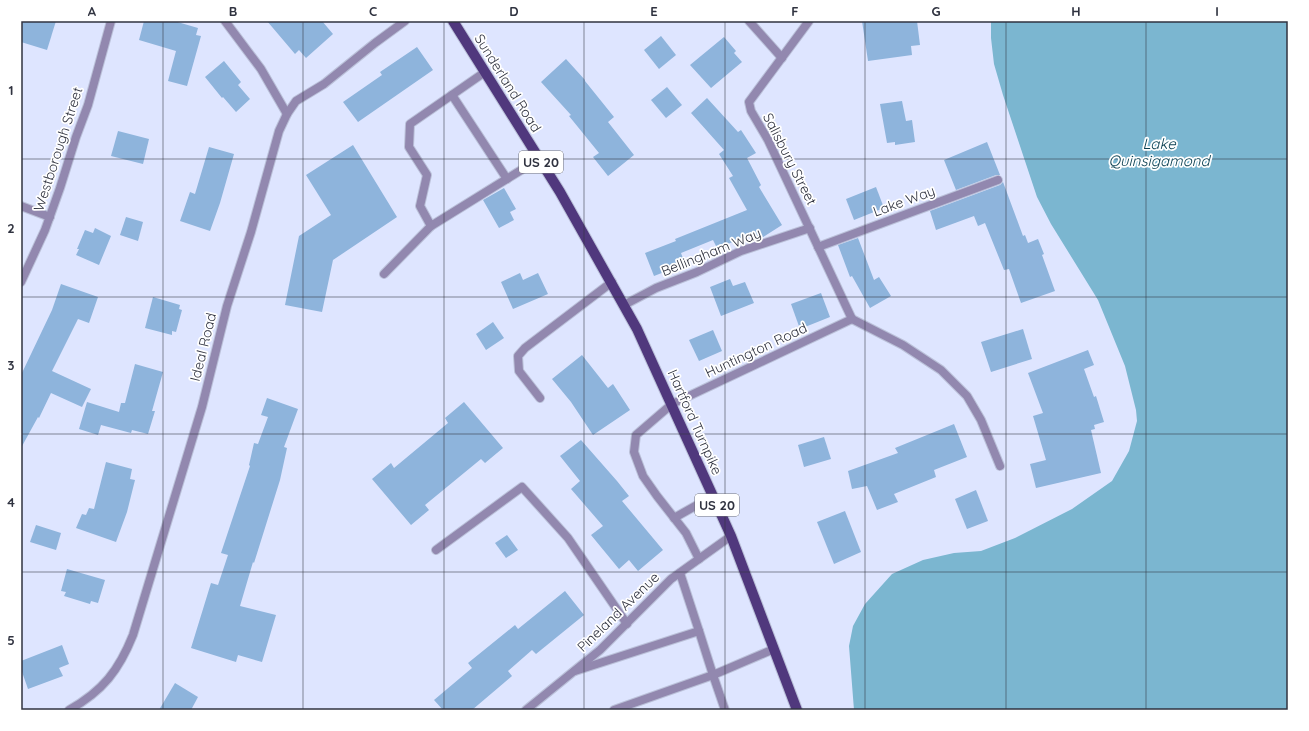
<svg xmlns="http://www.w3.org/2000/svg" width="1309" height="731" font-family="Quicksand,sans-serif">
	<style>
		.water { fill: #7bb6d0 }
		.building { fill: #8eb4dc }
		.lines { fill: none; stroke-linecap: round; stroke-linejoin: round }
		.service-casing { stroke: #bbc1d9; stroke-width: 10 }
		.minor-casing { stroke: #bbc1d9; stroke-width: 10 }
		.tertiary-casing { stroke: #bbc1d9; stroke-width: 10 }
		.primary-casing { stroke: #bbc1d9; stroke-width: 12 }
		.service { stroke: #9288af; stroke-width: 8 }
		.minor { stroke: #9288af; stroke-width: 8 }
		.tertiary { stroke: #9288af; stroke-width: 8 }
		.primary { stroke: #50387d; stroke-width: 10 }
		.grid { fill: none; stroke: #303340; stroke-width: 1; stroke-opacity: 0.55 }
		.labels { text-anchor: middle; stroke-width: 3.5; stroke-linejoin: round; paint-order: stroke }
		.shield { fill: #fff; stroke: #6e7079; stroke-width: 1 }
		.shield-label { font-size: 13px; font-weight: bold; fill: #303340 }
		.street-label { font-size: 14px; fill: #303340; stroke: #fff }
		.water-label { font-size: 15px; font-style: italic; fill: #063d4f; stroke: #fff }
		.neatline { fill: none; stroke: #303340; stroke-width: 1.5 }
		.grid-label { font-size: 13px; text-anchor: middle; font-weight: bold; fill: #303340 }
	</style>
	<rect width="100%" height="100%" fill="#dee5ff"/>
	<path class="water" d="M 991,21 L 1288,21 L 1288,710 L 854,710 L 849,646 L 853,626 L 865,604 L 892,574 L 923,560 L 954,553 L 981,551 L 1015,538 L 1072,509 L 1112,481 L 1129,451 L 1137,421 L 1136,410 L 1125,366 L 1098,300 L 1051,224 L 1037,197 L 1003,95 L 994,64 L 991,38 Z"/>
	<g class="building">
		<path d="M 21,21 L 56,21 L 47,50 L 21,42 Z"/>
		<path d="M 144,21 L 174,21 L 198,28 L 196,35 L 201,36 L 187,86 L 168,81 L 176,51 L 139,40 Z"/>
		<path d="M 267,21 L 322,21 L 333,34 L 306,58 L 299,50 L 295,54 Z"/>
		<path d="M 862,21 L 917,21 L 920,45 L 911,46 L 912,55 L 868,61 Z"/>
		<path d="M 661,36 L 676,55 L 659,69 L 644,50 Z"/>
		<path d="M 724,37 L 736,51 L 734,53 L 742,62 L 711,88 L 690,65 Z"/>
		<path d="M 417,47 L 433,70 L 358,122 L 343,102 L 382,75 L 380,72 Z"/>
		<path d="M 566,59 L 585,80 L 585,81 L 614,117 L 608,122 L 634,155 L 608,176 L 593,157 L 599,153 L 569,116 L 571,115 L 541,82 Z"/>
		<path d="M 224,61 L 241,82 L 238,85 L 250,99 L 236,112 L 223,97 L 222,98 L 205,77 Z"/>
		<path d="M 667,87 L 682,105 L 666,118 L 651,100 Z"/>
		<path d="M 707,98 L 738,132 L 741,130 L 756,153 L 747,158 L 761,185 L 759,187 L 782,225 L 760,239 L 758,240 L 754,234 L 717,248 L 713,240 L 681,253 L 685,264 L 654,276 L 645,253 L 676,241 L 675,239 L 747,210 L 729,178 L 733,176 L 719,154 L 724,150 L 691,113 Z"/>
		<path d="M 902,101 L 906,121 L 912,120 L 915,142 L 895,145 L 895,142 L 887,143 L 880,104 Z"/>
		<path d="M 118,131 L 149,139 L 143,164 L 111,156 Z"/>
		<path d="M 987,142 L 1000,175 L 996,175 L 956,190 L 944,160 Z"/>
		<path d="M 353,145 L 397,217 L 333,260 L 322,312 L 285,305 L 299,236 L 331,215 L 306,175 Z"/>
		<path d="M 209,147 L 234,154 L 220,203 L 210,231 L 180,221 L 190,192 L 195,194 Z"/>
		<path d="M 1003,182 L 1023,236 L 1025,235 L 1028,243 L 1038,239 L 1044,254 L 1042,255 L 1055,291 L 1021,303 L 1009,269 L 1004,270 L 985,223 L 978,226 L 974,216 L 936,230 L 930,211 L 1000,185 Z"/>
		<path d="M 876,187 L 884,208 L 854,220 L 846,199 Z"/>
		<path d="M 504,188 L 516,209 L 510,212 L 514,220 L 499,228 L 483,200 Z"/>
		<path d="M 126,217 L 143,222 L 138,241 L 120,235 Z"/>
		<path d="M 95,228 L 111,236 L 99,265 L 76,255 L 79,249 L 77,249 L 85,230 L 93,233 Z"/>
		<path d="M 858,238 L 874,280 L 879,277 L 891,296 L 870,308 L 852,276 L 850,277 L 838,245 Z"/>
		<path d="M 520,273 L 523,280 L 538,273 L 548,294 L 513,309 L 501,282 Z"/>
		<path d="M 730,279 L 733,286 L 745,282 L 754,303 L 721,316 L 710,287 Z"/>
		<path d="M 61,284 L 98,297 L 89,323 L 78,319 L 52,371 L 91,389 L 82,407 L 51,393 L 39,418 L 38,417 L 21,448 L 21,375 L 52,310 Z"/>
		<path d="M 821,293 L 830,317 L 800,329 L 791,304 Z"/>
		<path d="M 153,297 L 180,305 L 179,309 L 182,310 L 176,332 L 172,331 L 172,335 L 145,328 Z"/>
		<path d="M 493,322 L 504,338 L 486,350 L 476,334 Z"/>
		<path d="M 1023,329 L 1032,359 L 991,372 L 981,342 Z"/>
		<path d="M 713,330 L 722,351 L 699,361 L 689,340 Z"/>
		<path d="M 1088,350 L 1094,365 L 1084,369 L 1094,397 L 1096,396 L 1104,422 L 1094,425 L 1095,429 L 1091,430 L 1101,473 L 1036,488 L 1030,464 L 1046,460 L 1033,416 L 1043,413 L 1028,373 Z"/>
		<path d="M 582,355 L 608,388 L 613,384 L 630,410 L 593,435 L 571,402 L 552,379 Z"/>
		<path d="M 135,364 L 163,372 L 152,411 L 155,411 L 148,434 L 132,430 L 131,433 L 101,425 L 98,435 L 79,429 L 87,402 L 119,412 L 121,403 L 125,403 Z"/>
		<path d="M 267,398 L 298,409 L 284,447 L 287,448 L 280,480 L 254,563 L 253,562 L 240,606 L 276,615 L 262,662 L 238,655 L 236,662 L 191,648 L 211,583 L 218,585 L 228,555 L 221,553 L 250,466 L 249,465 L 254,443 L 258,444 L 268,417 L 261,415 Z"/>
		<path d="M 464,402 L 503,448 L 485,463 L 481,459 L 425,505 L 429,510 L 411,525 L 372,479 L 391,463 L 394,468 L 448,423 L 445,418 Z"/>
		<path d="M 954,424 L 967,457 L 934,470 L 936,477 L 894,494 L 898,502 L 877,510 L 867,486 L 852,489 L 848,471 L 898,453 L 895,448 Z"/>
		<path d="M 824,437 L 831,459 L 804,467 L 798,445 Z"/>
		<path d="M 581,440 L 617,481 L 629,496 L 622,501 L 663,550 L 638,571 L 629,560 L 619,569 L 591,535 L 603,526 L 571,489 L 580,481 L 560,456 Z"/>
		<path d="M 106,462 L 132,469 L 130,479 L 135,480 L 127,512 L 116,542 L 76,528 L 82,514 L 86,515 L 89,508 L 94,509 Z"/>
		<path d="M 976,490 L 988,521 L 967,529 L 955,499 Z"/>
		<path d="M 845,511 L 861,552 L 834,564 L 817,522 Z"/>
		<path d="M 36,525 L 61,533 L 56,550 L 30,542 Z"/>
		<path d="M 507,535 L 518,550 L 506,558 L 495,543 Z"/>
		<path d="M 67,569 L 105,580 L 98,603 L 91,601 L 90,604 L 64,596 L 66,592 L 61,591 Z"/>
		<path d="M 565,591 L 584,615 L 536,654 L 532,650 L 508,671 L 512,676 L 472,710 L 443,710 L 434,700 L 472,668 L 468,663 L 515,625 L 518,629 Z"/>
		<path d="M 62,645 L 69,664 L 59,668 L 63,676 L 28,689 L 21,669 L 21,661 Z"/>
		<path d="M 175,683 L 198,697 L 191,710 L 159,710 Z"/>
	</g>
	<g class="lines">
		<defs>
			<g id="service">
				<path d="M 485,72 L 410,124 L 409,147 L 427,175 L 420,206 L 431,226 L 539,159"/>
				<path d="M 452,95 L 507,179"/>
				<path d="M 21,206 L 50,217"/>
				<path d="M 384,274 L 431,226"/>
				<path d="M 540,398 L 519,371 L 518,356 L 525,348 L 612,282"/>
				<path d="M 672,404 L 636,435 L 634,452 L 643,476 L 657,496 L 686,533 L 699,559"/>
				<path d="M 674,518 L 713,496"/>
				<path d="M 436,550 L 522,487 L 568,538 L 627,624"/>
				<path d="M 699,631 L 713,675 L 774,649"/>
				<path d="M 575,671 L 699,631 L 680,573"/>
				<path d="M 614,710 L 713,675 L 725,710"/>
			</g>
			<g id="minor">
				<path d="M 225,21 L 261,69 L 287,114"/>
				<path d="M 749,21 L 782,58"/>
				<path d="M 809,21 L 749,102 L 751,111 L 768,140 L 852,319"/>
				<path d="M 818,247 L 998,180"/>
				<path d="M 624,305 L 656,288 L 697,272 L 741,251 L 810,228"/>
				<path d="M 852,319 L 903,345 L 941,370 L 967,396 L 981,420 L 1000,466"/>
				<path d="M 672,404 L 852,319"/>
				<path d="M 69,710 C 103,691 119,670 133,635 L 202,407 L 227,306 L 251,232 L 279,131 L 287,114 L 296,101 L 324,84 L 375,43 L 405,21"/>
				<path d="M 526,710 L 600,650 L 671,579 L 731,536"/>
			</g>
			<path id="tertiary" d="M 21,282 L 45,230 L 60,188 L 76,137 L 88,105 L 111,21"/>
			<path id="primary" d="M 453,21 L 560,192 L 637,329 L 731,536 L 797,710"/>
		</defs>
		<use href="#service" class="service-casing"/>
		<use href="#minor" class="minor-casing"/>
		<use href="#tertiary" class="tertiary-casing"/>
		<use href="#primary" class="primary-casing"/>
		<use href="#service" class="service"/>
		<use href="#minor" class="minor"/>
		<use href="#tertiary" class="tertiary"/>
		<use href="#primary" class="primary"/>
	</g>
	<path class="grid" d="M 163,21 L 163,710M 303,21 L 303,710M 444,21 L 444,710M 584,21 L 584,710M 725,21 L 725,710M 865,21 L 865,710M 1006,21 L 1006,710M 1146,21 L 1146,710M 21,159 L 1288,159M 21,297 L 1288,297M 21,434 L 1288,434M 21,572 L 1288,572"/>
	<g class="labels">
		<g class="shield">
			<rect x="519" y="151" width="44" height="22" rx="3"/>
			<rect x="695" y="494" width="44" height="22" rx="3"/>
		</g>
		<g class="shield-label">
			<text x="541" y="167">US 20</text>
			<text x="717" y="510">US 20</text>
		</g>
		<g class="street-label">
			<text transform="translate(508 83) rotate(58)" y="5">Sunderland Road</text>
			<text transform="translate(58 149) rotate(-72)" y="5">Westborough Street</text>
			<text transform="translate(790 159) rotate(63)" y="5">Salisbury Street</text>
			<text transform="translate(904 201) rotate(-20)" y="5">Lake Way</text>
			<text transform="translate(711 252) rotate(-22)" y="5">Bellingham Way</text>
			<text transform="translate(203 347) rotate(-76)" y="5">Ideal Road</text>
			<text transform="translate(756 350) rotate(-25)" y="5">Huntington Road</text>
			<text transform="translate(695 422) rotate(66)" y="5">Hartford Turnpike</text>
			<text transform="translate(618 612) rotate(-44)" y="5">Pineland Avenue</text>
		</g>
		<g class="water-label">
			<text x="1159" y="149">Lake<tspan x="1159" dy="17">Quinsigamond</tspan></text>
		</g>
	</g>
	<rect width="1309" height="731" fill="none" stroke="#ffffff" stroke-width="44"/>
	<rect x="22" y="22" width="1265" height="687" class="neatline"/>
	<g class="grid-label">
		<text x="92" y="16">A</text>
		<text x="233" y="16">B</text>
		<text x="373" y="16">C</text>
		<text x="514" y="16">D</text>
		<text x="654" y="16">E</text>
		<text x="795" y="16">F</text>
		<text x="936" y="16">G</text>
		<text x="1076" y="16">H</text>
		<text x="1217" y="16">I</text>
		<text x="11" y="95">1</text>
		<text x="11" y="233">2</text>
		<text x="11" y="370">3</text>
		<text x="11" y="507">4</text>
		<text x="11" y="645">5</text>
	</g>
</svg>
